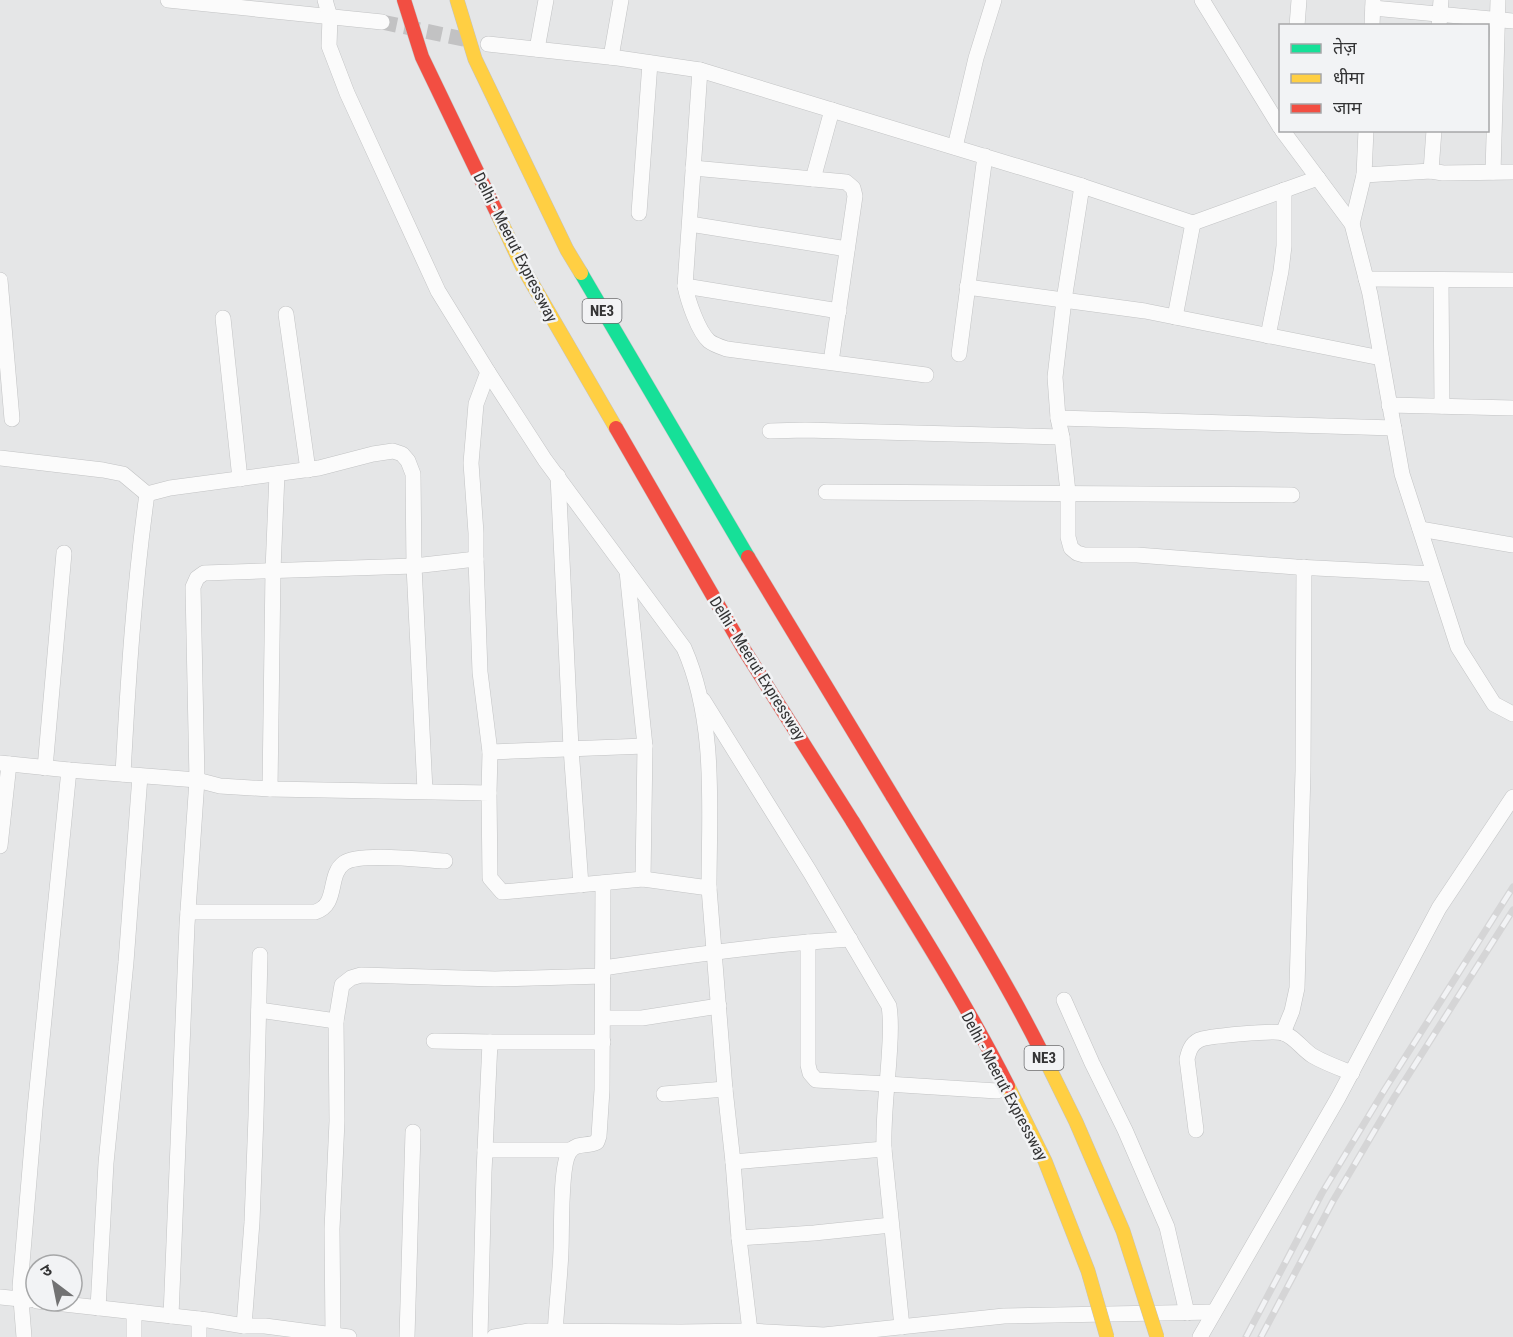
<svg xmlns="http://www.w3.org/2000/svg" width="1513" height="1337" font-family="'Roboto Condensed','Noto Sans Devanagari',sans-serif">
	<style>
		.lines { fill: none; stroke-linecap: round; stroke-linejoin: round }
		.street-tunnel { stroke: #c2c2c3; stroke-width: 15; stroke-dasharray: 15 8; stroke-linecap: butt }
		.street-casing { stroke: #c2c3c4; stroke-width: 16 }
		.fast-casing { stroke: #c2c3c4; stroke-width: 15 }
		.slow-casing { stroke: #c2c3c4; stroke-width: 15 }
		.jam-casing { stroke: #c2c3c4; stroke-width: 15 }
		.street { stroke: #fbfbfb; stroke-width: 15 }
		.fast { stroke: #16e098; stroke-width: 14 }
		.slow { stroke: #ffcf43; stroke-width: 14 }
		.jam { stroke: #f24e42; stroke-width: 14 }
		.rail-casing { stroke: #d5d5d6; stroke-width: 7 }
		.rail { stroke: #f2f3f5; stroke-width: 4.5; stroke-dasharray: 14; stroke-linecap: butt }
		.slow-bridge-casing { stroke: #c2c3c4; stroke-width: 15; stroke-linecap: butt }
		.jam-bridge-casing { stroke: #c2c3c4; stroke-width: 15; stroke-linecap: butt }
		.slow-bridge { stroke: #ffcf43; stroke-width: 14 }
		.jam-bridge { stroke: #f24e42; stroke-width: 14 }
		.labels { text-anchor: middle; stroke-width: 5; stroke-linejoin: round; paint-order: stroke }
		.shield { fill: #f2f3f5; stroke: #6d6d6f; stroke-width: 1.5 }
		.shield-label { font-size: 15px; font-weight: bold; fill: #343435 }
		.street-label { font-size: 16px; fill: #343435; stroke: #f2f3f5 }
	</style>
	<rect width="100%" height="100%" fill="#e5e6e7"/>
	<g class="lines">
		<path class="street-tunnel" d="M 382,22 L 473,41"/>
		<defs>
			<g id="street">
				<path d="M 168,0 L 382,22"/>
				<path d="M 325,0 L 330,17 L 329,46 L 347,93 L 438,291 L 488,372 L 545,460 L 684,648 C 717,723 709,809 709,888"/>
				<path d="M 1202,0 L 1280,127"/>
				<path d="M 1373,8 L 1513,21"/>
				<path d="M 1297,26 L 1299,0"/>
				<path d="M 1372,26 L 1373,0"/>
				<path d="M 1439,26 L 1441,0"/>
				<path d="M 488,44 L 618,58 L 700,70 L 1082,186 L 1193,223 L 1318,178"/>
				<path d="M 537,49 L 546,0"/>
				<path d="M 611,57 L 621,0"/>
				<path d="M 700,70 L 685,286 C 688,301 698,331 709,341 C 714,345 721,347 727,349 L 926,375"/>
				<path d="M 1282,130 L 1352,224 L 1370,294 L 1402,474 L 1458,647 L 1494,704 L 1513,714"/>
				<path d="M 955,147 L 976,58 L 994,0"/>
				<path d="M 693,168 L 846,182 L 853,188 L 855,196 L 831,362"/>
				<path d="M 1431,171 L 1434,130"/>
				<path d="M 1493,172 L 1498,0"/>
				<path d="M 1364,175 L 1366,130"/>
				<path d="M 813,179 L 832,110"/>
				<path d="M 1082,186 L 1064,300 L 1055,377 L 1058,418 L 1062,437 L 1068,492 L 1068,537 L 1071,548 L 1077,553 L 1084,555 L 1137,555 L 1296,567 L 1434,574"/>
				<path d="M 639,213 L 650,63"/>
				<path d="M 690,224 L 847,249"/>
				<path d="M 1352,224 L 1364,175 L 1431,171 L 1443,173 L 1513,172"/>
				<path d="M 1366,279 L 1513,280"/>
				<path d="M 0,280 L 12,419"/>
				<path d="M 1441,280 L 1442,406"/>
				<path d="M 685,286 L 839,311"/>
				<path d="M 967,287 L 1145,311 L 1381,358"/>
				<path d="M 286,314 L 308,470"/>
				<path d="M 1175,317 L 1193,223"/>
				<path d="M 223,318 L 240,479"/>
				<path d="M 1268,336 L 1281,271 L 1284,246 L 1284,190"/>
				<path d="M 959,354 L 985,156"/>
				<path d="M 488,372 L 476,404 L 471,463 L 476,533 L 476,559 L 480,672 L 490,752 L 489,793"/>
				<path d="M 1389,405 L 1513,408"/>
				<path d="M 1058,418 L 1394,428"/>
				<path d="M 770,431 L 805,430 L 1062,437"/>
				<path d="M 0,458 L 103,470 L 123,474 L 147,494"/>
				<path d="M 558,476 L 571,748 L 581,885"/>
				<path d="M 826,492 L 1292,495"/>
				<path d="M 1420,529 L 1513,545"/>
				<path d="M 627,571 L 645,746 L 643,879"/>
				<path d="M 703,700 L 810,872 L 889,1006 C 892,1024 890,1041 889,1059 C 887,1089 883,1119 884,1149 L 902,1327"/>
				<path d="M 490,752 L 645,746"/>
				<path d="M 0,763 L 69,770 L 197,780 L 220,786 L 270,789 L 489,793 L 490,878 L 502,892 L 643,879 L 709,888 L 725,1089 L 733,1162 L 739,1238 L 750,1331"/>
				<path d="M 45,768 L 64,553"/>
				<path d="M 123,774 C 128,681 134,587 147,494 L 170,488 L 319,468 L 373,454 L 393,451 L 402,454 L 408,461 L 413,474 L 414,566 L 425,791"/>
				<path d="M 270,789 L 273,570 L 277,474"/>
				<path d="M 0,846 L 9,764"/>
				<path d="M 188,912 L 315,912 C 339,905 327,875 344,863 C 359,852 425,860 445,861"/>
				<path d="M 808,942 L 808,1065 L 810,1073 L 816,1080 L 887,1084 L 997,1091"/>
				<path d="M 603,968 C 685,956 767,944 850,939"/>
				<path d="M 1064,1000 L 1092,1063 L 1125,1130 L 1167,1227 L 1187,1313"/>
				<path d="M 259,1010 L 336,1021"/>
				<path d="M 603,1018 L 642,1018 L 719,1006"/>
				<path d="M 1283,1033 L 1292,1011 L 1297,988 L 1303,771 L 1304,567"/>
				<path d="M 434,1041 L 490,1042 L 603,1042"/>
				<path d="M 664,1094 L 725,1089"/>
				<path d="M 1196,1130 L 1187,1059 C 1189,1051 1191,1044 1199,1040 C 1207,1036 1275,1030 1283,1033 C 1294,1036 1303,1050 1313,1056 C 1325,1063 1339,1068 1352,1073"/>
				<path d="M 485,1150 L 571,1150"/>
				<path d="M 733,1162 L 884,1149"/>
				<path d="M 739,1238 L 814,1233 L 891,1225"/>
				<path d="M 0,1297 L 30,1300"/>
				<path d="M 37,1301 L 208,1320 L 244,1326 L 265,1326 L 349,1337"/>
				<path d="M 98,1308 L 106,1163 L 126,962 L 140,776"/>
				<path d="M 134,1312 L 134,1337"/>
				<path d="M 171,1316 L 187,925 L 197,780 L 193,587 L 197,578 L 204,573 L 414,566 L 476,559"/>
				<path d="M 199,1319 L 199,1337"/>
				<path d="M 244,1326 L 252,1222 L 256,1116 L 260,955"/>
				<path d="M 333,1334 L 332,1229 L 337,1121 L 336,1021 L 342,985 L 351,978 L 361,975 L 495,979 L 603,976"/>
				<path d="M 24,1337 L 20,1287 L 35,1109 L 69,770"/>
				<path d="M 407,1337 L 413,1132"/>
				<path d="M 480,1337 L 484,1172 L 490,1042"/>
				<path d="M 494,1337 L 529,1331 L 681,1332 L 750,1331 L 824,1335 L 1004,1316 L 1214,1312"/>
				<path d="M 555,1337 C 556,1308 560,1279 561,1250 C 562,1230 560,1167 569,1153 C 575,1142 587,1147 597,1142 L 599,1136 L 602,1090 L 603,883"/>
				<path d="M 1200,1337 L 1338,1098 L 1439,908 L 1513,797"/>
			</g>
			<path id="fast" d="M 581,273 L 748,557"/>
			<g id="slow">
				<path d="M 457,0 L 475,59 L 567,250 L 581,273"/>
				<path d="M 498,215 L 522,266 L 616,428"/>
			</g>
			<g id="jam">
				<path d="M 404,0 L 422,57 L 498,215"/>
				<path d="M 616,428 L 743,648 L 853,822"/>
				<path d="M 748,557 L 893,797"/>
			</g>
		</defs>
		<use href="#street" class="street-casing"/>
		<use href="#fast" class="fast-casing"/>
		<use href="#slow" class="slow-casing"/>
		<use href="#jam" class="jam-casing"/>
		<use href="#street" class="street"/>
		<use href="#fast" class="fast"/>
		<use href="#slow" class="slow"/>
		<use href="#jam" class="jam"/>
		<defs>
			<g id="rail">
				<path d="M 1246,1337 L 1322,1193 L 1385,1089 L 1513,887"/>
				<path d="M 1261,1337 L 1333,1201 L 1395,1096 L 1513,910"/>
			</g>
		</defs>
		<use href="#rail" class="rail-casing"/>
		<use href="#rail" class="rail"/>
		<defs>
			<g id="slow-bridge">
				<path d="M 1040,1049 L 1076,1122 L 1123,1231 L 1157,1337"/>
				<path d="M 1008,1086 L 1045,1161 L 1088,1271 L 1107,1337"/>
			</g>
			<g id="jam-bridge">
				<path d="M 893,797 C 943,880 996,962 1040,1049"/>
				<path d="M 853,822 C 906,909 962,995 1008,1086"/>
			</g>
		</defs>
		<use href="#slow-bridge" class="slow-bridge-casing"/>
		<use href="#jam-bridge" class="jam-bridge-casing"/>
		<use href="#slow-bridge" class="slow-bridge"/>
		<use href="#jam-bridge" class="jam-bridge"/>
	</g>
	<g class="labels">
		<g class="shield">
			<rect x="582.5" y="299" width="39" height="24" rx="4.5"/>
			<rect x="1024.5" y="1046" width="39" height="24" rx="4.5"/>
		</g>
		<g class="shield-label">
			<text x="602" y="316">NE3</text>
			<text x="1044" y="1063">NE3</text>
		</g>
		<g class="street-label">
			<text transform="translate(516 247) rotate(63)" y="6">Delhi - Meerut Expressway</text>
			<text transform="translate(758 668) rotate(58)" y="6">Delhi - Meerut Expressway</text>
			<text transform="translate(1005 1086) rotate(62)" y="6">Delhi - Meerut Expressway</text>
		</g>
	</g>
	<rect x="1279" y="24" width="210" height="108" fill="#f2f3f5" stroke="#a6a7a8" stroke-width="1.5"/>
	<rect x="1291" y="44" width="30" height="9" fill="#16e098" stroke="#a6a7a8" stroke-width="1.5"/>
	<text x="1333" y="54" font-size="18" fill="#343435">तेज़</text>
	<rect x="1291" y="74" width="30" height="9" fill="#ffcf43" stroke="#a6a7a8" stroke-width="1.5"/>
	<text x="1333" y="84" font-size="18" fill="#343435">धीमा</text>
	<rect x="1291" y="104" width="30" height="9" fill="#f24e42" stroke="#a6a7a8" stroke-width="1.5"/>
	<text x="1333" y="114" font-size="18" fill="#343435">जाम</text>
	<g transform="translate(54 1283) rotate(328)"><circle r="28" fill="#f2f3f5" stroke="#a6a7a8" stroke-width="1.5"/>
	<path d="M0-4.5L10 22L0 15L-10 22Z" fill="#727273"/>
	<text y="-9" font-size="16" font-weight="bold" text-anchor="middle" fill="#343435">उ</text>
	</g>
</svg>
